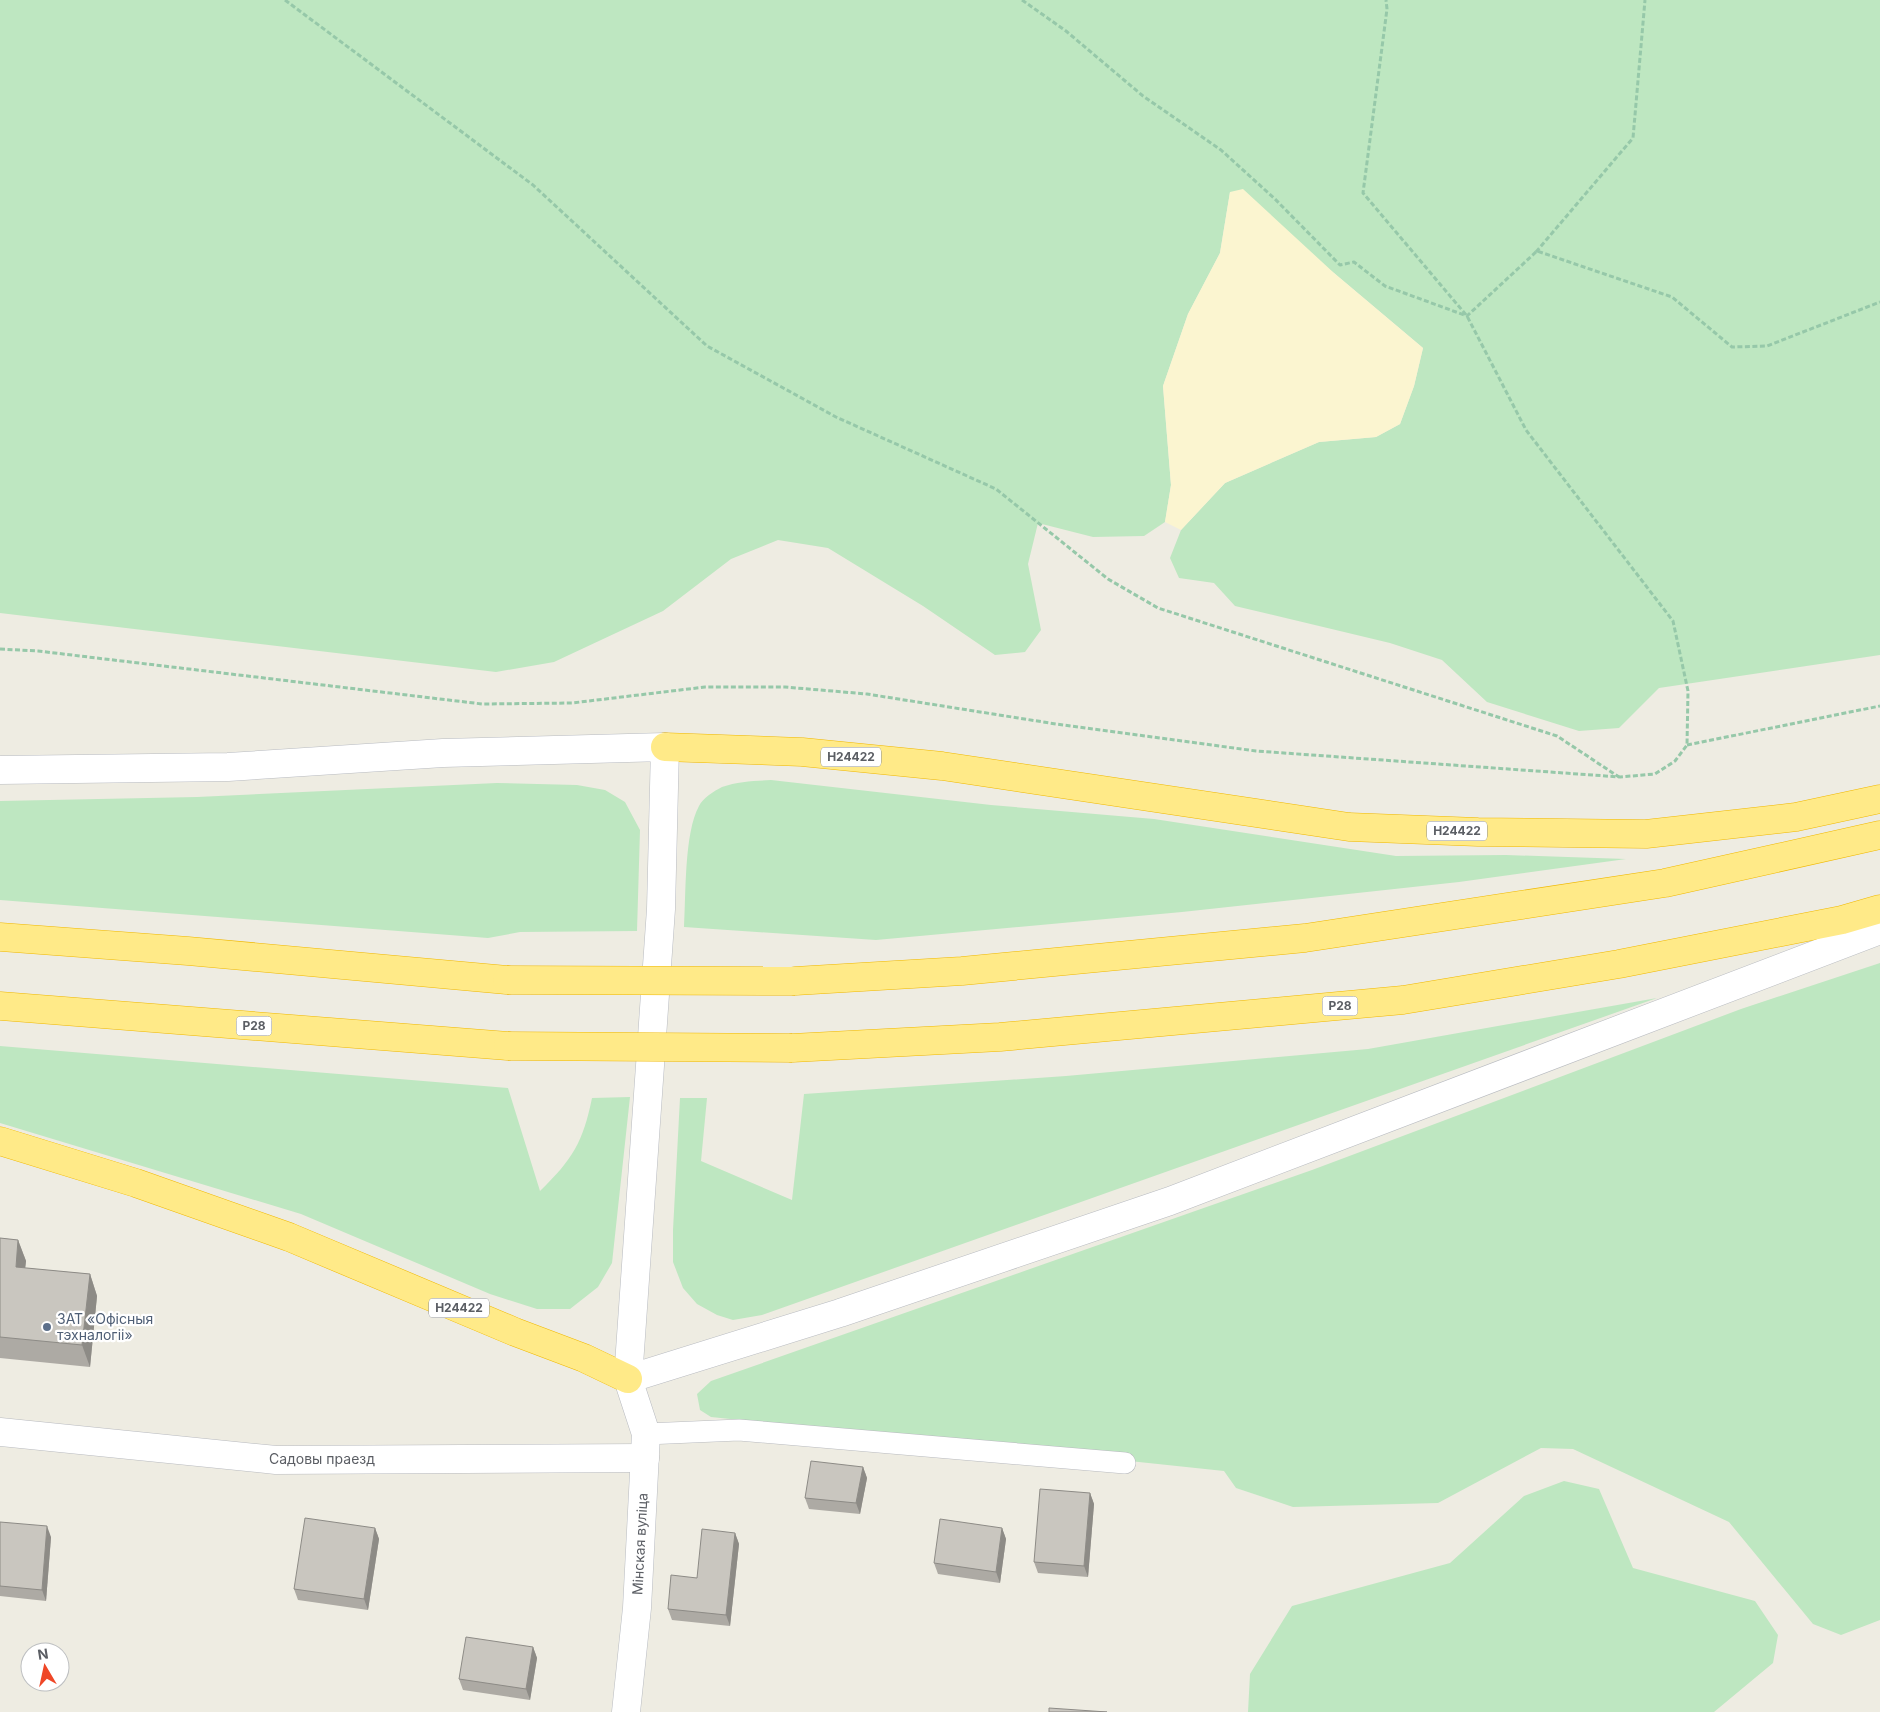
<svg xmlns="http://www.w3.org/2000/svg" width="1880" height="1712" font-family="Inter,sans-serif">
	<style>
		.green { fill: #bee7c1 }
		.sand { fill: #fbf5d0 }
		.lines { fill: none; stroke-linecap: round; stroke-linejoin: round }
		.lane-casing { stroke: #b8babf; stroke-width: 22 }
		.street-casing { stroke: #b8babf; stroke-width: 29 }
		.secondary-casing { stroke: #b8bbc1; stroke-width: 29 }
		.highway-casing { stroke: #f0b800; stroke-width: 29 }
		.path { stroke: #96c8a9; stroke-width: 3; stroke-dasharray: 5 2.5; stroke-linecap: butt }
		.lane { stroke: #fff; stroke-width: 21 }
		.street { stroke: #fff; stroke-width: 28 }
		.secondary { stroke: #fff; stroke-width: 28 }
		.highway { stroke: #ffea88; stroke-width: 28 }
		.highway-bridge-casing { stroke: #f0b800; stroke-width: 29; stroke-linecap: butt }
		.highway-bridge { stroke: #ffea88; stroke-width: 28 }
		.wall { fill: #adaaa4 }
		.shaded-wall { fill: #8d8b86 }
		.building { fill: #c9c6bf; stroke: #8d8b86 }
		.service-dot { fill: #5c6f8a; stroke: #fff; stroke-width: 2 }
		.labels { text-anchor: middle; stroke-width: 4.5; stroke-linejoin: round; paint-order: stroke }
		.shield { fill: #fff; stroke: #8c8e92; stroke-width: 1 }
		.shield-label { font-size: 12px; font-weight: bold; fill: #5b5e64 }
		.service-label { font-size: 14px; fill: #4e5e75; stroke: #fff; text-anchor: start }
		.street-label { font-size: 14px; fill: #5b5e64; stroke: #fff }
	</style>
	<rect width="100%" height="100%" fill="#eeece2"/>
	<g class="green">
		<path d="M 0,0 L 1880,0 L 1880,655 L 1659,688 L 1619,728 L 1579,731 L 1487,702 L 1442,660 L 1390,643 L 1235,606 L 1214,583 L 1179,578 L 1170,558 L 1181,530 L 1225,483 L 1319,442 L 1376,437 L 1400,424 L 1414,386 L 1423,348 L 1334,273 L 1230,192 L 1220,253 L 1188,314 L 1163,386 L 1171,485 L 1165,522 L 1144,536 L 1093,537 L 1038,523 L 1028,564 L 1041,630 L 1025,652 L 995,655 L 923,606 L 828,548 L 778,540 L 731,559 L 663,611 L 554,662 L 496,672 L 0,613 Z"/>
		<path d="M 771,780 L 991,805 L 1154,819 L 1396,856 L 1506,855 L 1626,859 L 1459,882 L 1182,912 L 876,940 L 684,927 C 686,896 684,833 699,806 C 703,798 714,791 722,787 C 738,781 755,781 771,780 Z"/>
		<path d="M 497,783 L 577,785 L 605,790 L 625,802 L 640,830 L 637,931 L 520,932 L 488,938 L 0,900 L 0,801 L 197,797 Z"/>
		<path d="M 1880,963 L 1880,1620 L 1841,1635 L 1813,1624 L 1729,1522 L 1573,1449 L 1541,1448 L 1438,1503 L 1293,1507 L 1236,1488 L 1224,1471 L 711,1417 L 700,1410 L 697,1394 L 711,1381 L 1312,1170 L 1741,1009 Z"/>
		<path d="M 1657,998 L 762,1315 L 733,1320 L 717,1315 L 697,1304 L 683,1288 L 673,1262 L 673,1230 L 680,1098 L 707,1098 L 701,1161 L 792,1200 L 804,1094 L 1066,1076 L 1368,1049 Z"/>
		<path d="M 0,1046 L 508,1088 L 540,1191 C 573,1159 583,1142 592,1098 L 630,1097 L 612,1263 L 598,1287 L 570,1309 L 537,1309 L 490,1294 L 301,1214 L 0,1123 Z"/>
		<path d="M 1564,1481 L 1599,1489 L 1633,1568 L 1755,1601 L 1778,1635 L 1773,1663 L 1714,1712 L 1248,1712 L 1250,1674 L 1292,1606 L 1450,1563 L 1524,1496 Z"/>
	</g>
	<path class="sand" d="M 1243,189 L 1334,273 L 1423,348 L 1414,386 L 1400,424 L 1376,437 L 1319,442 L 1225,483 L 1181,530 L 1165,522 L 1171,485 L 1163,386 L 1188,314 L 1220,253 L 1230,192 Z"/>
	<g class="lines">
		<defs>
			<path id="lane" d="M 646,1434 L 739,1430 L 1125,1463"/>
			<path id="street" d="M 0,1432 L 276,1460 L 645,1458"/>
			<g id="secondary">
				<path d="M 0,770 L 228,767 L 443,753 L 665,747 L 661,909 L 628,1379 L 646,1434 L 637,1608 L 626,1712"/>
				<path d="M 628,1379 L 840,1313 L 1170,1201 L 1880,930"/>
			</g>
			<g id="highway">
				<path d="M 665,747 L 802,752 L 942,766 L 1349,827 L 1478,832 L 1646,834 L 1796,817 L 1880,799"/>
				<path d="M 0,937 L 188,951 L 507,980"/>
				<path d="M 795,981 L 962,971 L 1305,938 L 1665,883 L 1880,835"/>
				<path d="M 0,1006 L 508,1046"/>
				<path d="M 792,1048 L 1000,1037 L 1403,1000 L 1619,964 L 1842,920 L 1880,909"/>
				<path d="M 0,1141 L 136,1183 L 289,1237 L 515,1332 L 584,1358 L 628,1379"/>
			</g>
		</defs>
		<use href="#lane" class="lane-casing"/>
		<use href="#street" class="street-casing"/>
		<use href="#secondary" class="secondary-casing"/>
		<use href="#highway" class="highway-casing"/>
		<g class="path">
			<path d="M 285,0 L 533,185 L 707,346 L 836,417 L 996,489 L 1108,579 L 1158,608 L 1557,736 L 1619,777"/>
			<path d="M 1022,0 L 1066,31 L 1143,96 L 1221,150 L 1275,199 L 1340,265 L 1354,262 L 1385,286 L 1467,316 L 1537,251 L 1672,297 L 1732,347 L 1767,346 L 1880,302"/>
			<path d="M 1536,252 L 1633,138 L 1645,0"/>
			<path d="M 0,649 L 38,651 L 482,704 L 572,703 L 705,687 L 785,687 L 867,694 L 1056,724 L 1256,751 L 1620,777 L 1655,774 L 1675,761 L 1687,745 L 1688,691 L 1673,621 L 1526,430 L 1467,316 L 1363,193 L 1387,9 L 1386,0"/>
			<path d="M 1687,745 L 1880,706"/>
		</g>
		<use href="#lane" class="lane"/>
		<use href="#street" class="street"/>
		<use href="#secondary" class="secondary"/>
		<use href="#highway" class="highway"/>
		<defs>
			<g id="highway-bridge">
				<path d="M 507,980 L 795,981"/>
				<path d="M 508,1046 L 792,1048"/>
			</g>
		</defs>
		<use href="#highway-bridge" class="highway-bridge-casing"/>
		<use href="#highway-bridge" class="highway-bridge"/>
	</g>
	<g class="wall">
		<path d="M 0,1238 L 18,1240 L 26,1261 L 25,1268 L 90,1274 L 97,1296 L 90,1367 L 0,1358 Z"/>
		<path d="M 863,1467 L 867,1478 L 860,1514 L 809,1509 L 805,1498 Z"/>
		<path d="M 1090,1493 L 1094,1504 L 1088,1577 L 1038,1573 L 1034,1562 Z"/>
		<path d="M 0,1522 L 51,1537 L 46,1601 L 0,1596 Z"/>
		<path d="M 375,1528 L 379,1539 L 368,1610 L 298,1600 L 294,1589 Z"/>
		<path d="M 1002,1528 L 1006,1539 L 1000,1583 L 938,1574 L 934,1563 Z"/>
		<path d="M 735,1533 L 739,1544 L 730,1626 L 672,1620 L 668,1609 L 697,1578 Z"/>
		<path d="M 533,1647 L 537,1658 L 530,1700 L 463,1690 L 459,1679 Z"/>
	</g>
	<g class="shaded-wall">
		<path d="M 18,1240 L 26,1261 L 23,1288 L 16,1267 Z"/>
		<path d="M 90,1274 L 97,1296 L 90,1367 L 82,1345 Z"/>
		<path d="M 863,1467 L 867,1478 L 860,1514 L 856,1503 Z"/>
		<path d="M 1090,1493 L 1094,1504 L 1088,1577 L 1084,1566 Z"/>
		<path d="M 47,1526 L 51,1537 L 46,1601 L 42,1590 Z"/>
		<path d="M 375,1528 L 379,1539 L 368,1610 L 364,1599 Z"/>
		<path d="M 1002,1528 L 1006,1539 L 1000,1583 L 996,1572 Z"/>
		<path d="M 735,1533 L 739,1544 L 730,1626 L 726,1615 Z"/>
		<path d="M 533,1647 L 537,1658 L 530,1700 L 526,1689 Z"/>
	</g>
	<g class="building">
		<path d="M 0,1238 L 18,1240 L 16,1267 L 90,1274 L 82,1345 L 0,1337 Z"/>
		<path d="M 811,1461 L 863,1467 L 856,1503 L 805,1498 Z"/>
		<path d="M 1040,1489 L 1090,1493 L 1084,1566 L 1034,1562 Z"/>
		<path d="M 305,1518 L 375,1528 L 364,1599 L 294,1589 Z"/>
		<path d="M 940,1519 L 1002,1528 L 996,1572 L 934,1563 Z"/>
		<path d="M 0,1522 L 47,1526 L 42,1590 L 0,1586 Z"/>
		<path d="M 702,1529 L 735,1533 L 726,1615 L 668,1609 L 671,1575 L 697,1578 Z"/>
		<path d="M 466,1637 L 533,1647 L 526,1689 L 459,1679 Z"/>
		<path d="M 1049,1708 L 1107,1712 L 1049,1712 Z"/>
	</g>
	<circle class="service-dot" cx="47" cy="1327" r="5"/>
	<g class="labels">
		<g class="shield">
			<rect x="821" y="747.5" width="60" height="19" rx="4"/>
			<rect x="1427" y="821.5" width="60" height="19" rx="4"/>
			<rect x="1322.5" y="996.5" width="35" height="19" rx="4"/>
			<rect x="236.5" y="1016.5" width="35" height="19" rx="4"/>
			<rect x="429" y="1298.5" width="60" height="19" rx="4"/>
		</g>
		<g class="shield-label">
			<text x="851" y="761">Н24422</text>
			<text x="1457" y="835">Н24422</text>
			<text x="1340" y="1010">Р28</text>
			<text x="254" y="1030">Р28</text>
			<text x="459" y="1312">Н24422</text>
		</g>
		<g class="service-label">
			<text x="57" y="1324">ЗАТ «Офісныя<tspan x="57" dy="16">тэхналогіі»</tspan></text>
		</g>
		<g class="street-label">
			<text x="322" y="1464">Садовы праезд</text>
			<text transform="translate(640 1544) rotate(-87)" y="5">Мінская вуліца</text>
		</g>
	</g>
	<g transform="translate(45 1667) rotate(351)"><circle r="24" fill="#ffffff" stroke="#bdbfc1"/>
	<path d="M0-4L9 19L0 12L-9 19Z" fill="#ef4727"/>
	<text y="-8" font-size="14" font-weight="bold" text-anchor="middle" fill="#5b5e64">N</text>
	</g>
</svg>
